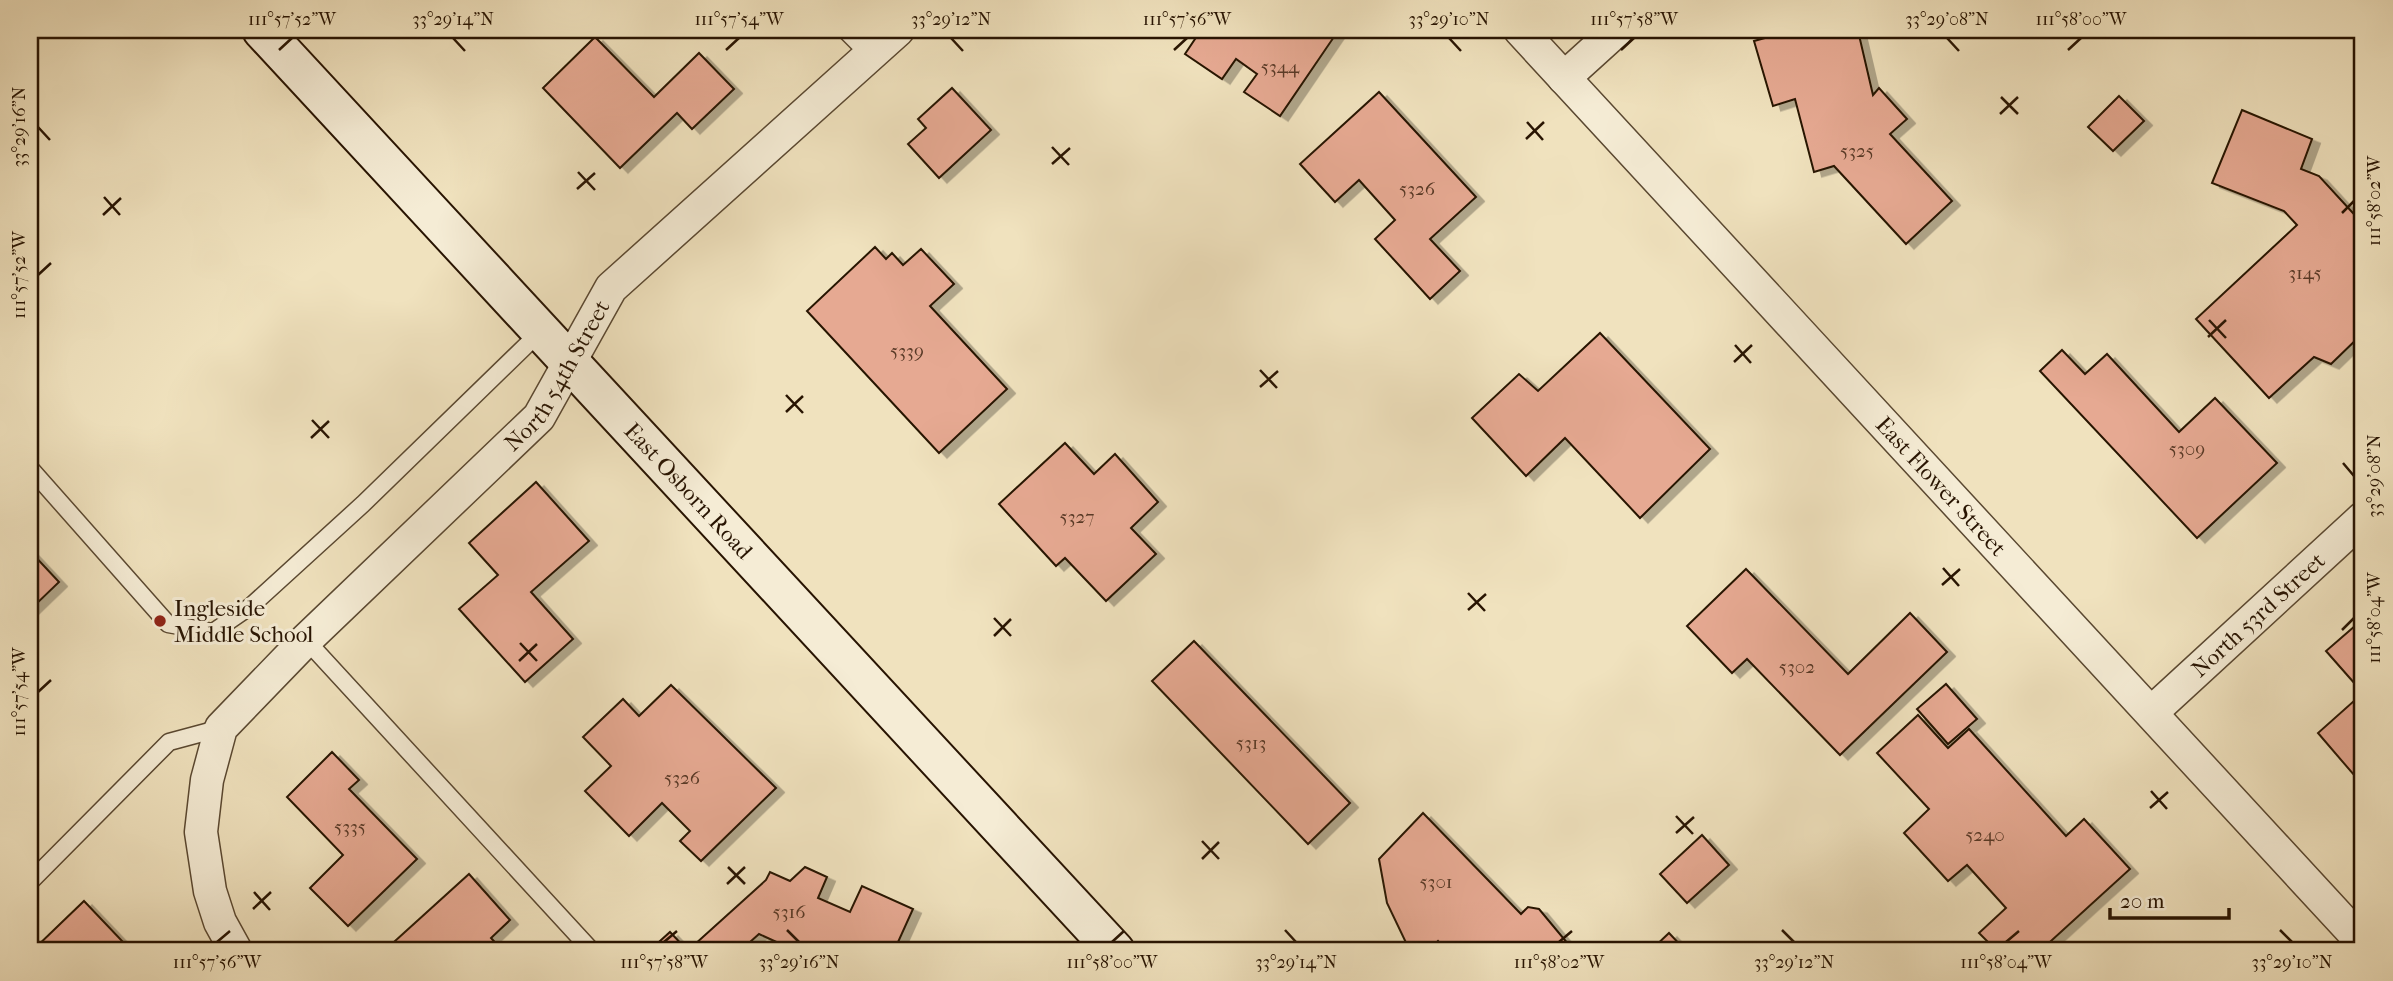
<svg xmlns="http://www.w3.org/2000/svg" width="2393" height="981" font-family="'IM FELL French Canon',serif">
	<style>
		.building { fill: #e6a992; stroke: #281402; stroke-width: 2; filter: url(#shadow) }
		.lines { fill: none; stroke-linecap: round; stroke-linejoin: round }
		.lane-casing { stroke: #5a4831; stroke-width: 19 }
		.street-casing { stroke: #5a4831; stroke-width: 35 }
		.secondary-casing { stroke: #281402; stroke-width: 42 }
		.lane { stroke: #f5ecd5; stroke-width: 16 }
		.street { stroke: #f5ecd5; stroke-width: 32 }
		.secondary { stroke: #f5ecd5; stroke-width: 38 }
		.ticks { fill: none; stroke: #281402; stroke-width: 2.5 }
		.poi-dot { fill: #8f2418; stroke: #f5ecd5; stroke-width: 2.5 }
		.labels { text-anchor: middle; stroke-width: 6; stroke-linejoin: round; paint-order: stroke }
		.number-label { font-size: 19px; fill: #583926 }
		.street-label { font-size: 23px; fill: #281402; stroke: #f5ecd5 }
		.poi-label { font-size: 23px; fill: #281402; stroke: #f5ecd5; text-anchor: start }
		.neatline { fill: none; stroke: #281402; stroke-width: 2.5 }
		.ticks-label { font-size: 18px; text-anchor: middle; fill: #281402 }
	</style>
	<defs>
		<filter id="shadow"><feDropShadow dx="8" dy="4.5" stdDeviation="0" flood-color="#0004"/></filter>
	</defs>
	<rect width="100%" height="100%" fill="#f0e2be"/>
	<filter id="stains"><feTurbulence type="fractalNoise" baseFrequency=".00286" numOctaves="4"/><feColorMatrix values="0 0 0 0 .2 0 0 0 0 .09 0 0 0 0 .02 0 0 0 .5 -.17"/></filter>
	<radialGradient id="worn" r=".72"><stop offset=".6" stop-color="#630" stop-opacity="0"/><stop offset="1" stop-color="#630" stop-opacity=".3"/></radialGradient>
	<g class="building">
		<path d="M 1188,30 L 1336,30 L 1338,31 L 1280,116 L 1244,92 L 1257,74 L 1236,59 L 1222,79 L 1185,54 L 1197,36 Z"/>
		<path d="M 1794,30 L 1844,30 L 1845,36 L 1859,35 L 1873,95 L 1879,88 L 1907,119 L 1890,134 L 1952,201 L 1906,244 L 1834,166 L 1814,172 L 1795,99 L 1773,106 L 1754,41 Z"/>
		<path d="M 595,37 L 654,97 L 699,53 L 734,89 L 692,129 L 677,113 L 620,168 L 543,88 Z"/>
		<path d="M 952,88 L 991,130 L 939,178 L 908,144 L 926,128 L 918,119 Z"/>
		<path d="M 1379,92 L 1476,197 L 1430,239 L 1460,271 L 1430,299 L 1375,239 L 1395,220 L 1359,180 L 1335,202 L 1300,164 Z"/>
		<path d="M 2119,96 L 2144,121 L 2113,151 L 2088,127 Z"/>
		<path d="M 2242,110 L 2312,139 L 2301,169 L 2319,176 L 2363,224 L 2363,333 L 2331,364 L 2314,357 L 2269,398 L 2196,319 L 2297,225 L 2284,211 L 2212,183 Z"/>
		<path d="M 875,247 L 886,259 L 892,253 L 903,265 L 921,249 L 954,284 L 930,306 L 1007,389 L 939,453 L 807,311 Z"/>
		<path d="M 1600,333 L 1710,449 L 1640,518 L 1565,438 L 1526,476 L 1472,418 L 1519,374 L 1538,391 Z"/>
		<path d="M 2062,350 L 2085,374 L 2107,354 L 2179,432 L 2215,398 L 2277,463 L 2197,538 L 2040,371 Z"/>
		<path d="M 1065,443 L 1094,474 L 1115,454 L 1158,502 L 1131,528 L 1156,554 L 1106,601 L 1065,558 L 1056,566 L 999,504 Z"/>
		<path d="M 536,482 L 589,541 L 531,592 L 573,639 L 525,682 L 459,609 L 498,575 L 469,543 Z"/>
		<path d="M 30,551 L 59,582 L 30,610 Z"/>
		<path d="M 1746,569 L 1848,674 L 1910,613 L 1947,652 L 1840,755 L 1747,659 L 1732,673 L 1687,626 Z"/>
		<path d="M 2363,619 L 2363,780 L 2357,773 L 2354,775 L 2318,733 L 2363,693 L 2326,651 Z"/>
		<path d="M 1194,641 L 1350,803 L 1308,844 L 1152,681 Z"/>
		<path d="M 1946,684 L 1977,719 L 1948,744 L 1917,709 Z"/>
		<path d="M 671,685 L 776,788 L 701,861 L 680,841 L 690,831 L 662,803 L 629,836 L 585,791 L 611,766 L 583,737 L 623,699 L 639,716 Z"/>
		<path d="M 1918,715 L 1948,748 L 1969,729 L 2066,836 L 2084,819 L 2130,869 L 2040,951 L 1997,951 L 1979,933 L 2006,908 L 1967,865 L 1948,881 L 1904,833 L 1929,809 L 1877,753 Z"/>
		<path d="M 332,752 L 359,780 L 349,789 L 417,859 L 348,926 L 310,888 L 343,855 L 287,797 Z"/>
		<path d="M 1423,813 L 1521,914 L 1528,907 L 1539,909 L 1574,951 L 1447,951 L 1438,941 L 1428,951 L 1410,951 L 1387,903 L 1379,859 Z"/>
		<path d="M 1702,835 L 1729,865 L 1687,903 L 1660,874 Z"/>
		<path d="M 805,867 L 827,877 L 818,898 L 850,912 L 862,886 L 913,909 L 894,951 L 791,951 L 792,949 L 759,934 L 740,951 L 700,951 L 694,945 L 766,880 L 770,872 L 790,881 Z"/>
		<path d="M 469,874 L 510,920 L 491,938 L 503,951 L 384,951 Z"/>
		<path d="M 84,901 L 123,942 L 114,951 L 32,951 Z"/>
		<path d="M 670,932 L 688,951 L 649,951 Z"/>
		<path d="M 1669,933 L 1686,951 L 1650,951 Z"/>
	</g>
	<g class="lines">
		<defs>
			<g id="lane">
				<path d="M 845,30 L 870,55"/>
				<path d="M 30,468 L 168,624 L 213,632 L 251,606 L 363,504 L 542,330"/>
				<path d="M 306,640 L 592,951"/>
				<path d="M 30,882 L 169,742 L 221,728"/>
			</g>
			<g id="street">
				<path id="s1" d="M 1520,30 L 2363,943"/>
				<path d="M 1564,78 L 1617,30"/>
				<path id="s2" d="M 2152,712 L 2363,518"/>
				<path id="s3" d="M 236,951 L 220,922 L 210,891 L 201,832 L 207,780 L 221,728 L 306,640 L 539,417 L 611,288 L 898,30"/>
			</g>
			<g id="secondary">
				<path id="s4" d="M 262,30 L 1115,951"/>
			</g>
		</defs>
		<use href="#lane" class="lane-casing"/>
		<use href="#street" class="street-casing"/>
		<use href="#secondary" class="secondary-casing"/>
		<use href="#lane" class="lane"/>
		<use href="#street" class="street"/>
		<use href="#secondary" class="secondary"/>
	</g>
	<path class="ticks" d="M 453,38 L 465,51M 951,38 L 963,51M 1449,38 L 1461,51M 1947,38 L 1959,51M 279,50 L 292,38M 726,50 L 739,38M 1174,50 L 1187,38M 1621,50 L 1634,38M 2068,50 L 2081,38M 2001,97 L 2018,114M 2000,114 L 2018,97M 1527,122 L 1543,140M 38,127 L 50,140M 1526,139 L 1544,122M 1052,147 L 1069,165M 1052,164 L 1070,148M 578,172 L 595,190M 577,189 L 595,173M 104,197 L 120,215M 2342,213 L 2354,201M 103,215 L 121,198M 38,275 L 51,263M 2209,320 L 2226,338M 2208,337 L 2226,320M 1735,345 L 1751,363M 1734,362 L 1752,345M 1260,370 L 1277,388M 1260,387 L 1278,371M 786,395 L 803,413M 786,412 L 803,396M 312,420 L 329,438M 311,438 L 329,421M 2343,463 L 2354,476M 1943,568 L 1959,586M 1942,585 L 1960,569M 1468,593 L 1485,611M 1468,610 L 1486,594M 994,618 L 1011,636M 2342,630 L 2354,618M 994,636 L 1011,619M 520,643 L 537,661M 519,661 L 537,644M 38,692 L 51,680M 2151,791 L 2167,809M 2150,808 L 2168,792M 1676,816 L 1693,834M 1676,833 L 1694,817M 1202,841 L 1219,859M 1202,859 L 1219,842M 728,867 L 745,884M 727,884 L 745,867M 254,892 L 270,910M 253,909 L 271,892M 787,930 L 799,942M 1285,930 L 1296,942M 1782,930 L 1794,942M 2280,930 L 2292,942M 217,942 L 230,931M 664,942 L 677,931M 1112,942 L 1124,931M 1559,942 L 1572,931M 2006,942 L 2019,931"/>
	<circle class="poi-dot" cx="160" cy="621" r="7"/>
	<g class="labels">
		<g class="number-label">
			<text x="1280" y="73">5344</text>
			<text x="1857" y="157">5325</text>
			<text x="1417" y="195">5326</text>
			<text x="2305" y="279">3145</text>
			<text x="907" y="357">5339</text>
			<text x="2187" y="455">5309</text>
			<text x="1077" y="523">5327</text>
			<text x="1797" y="673">5302</text>
			<text x="1251" y="749">5313</text>
			<text x="682" y="784">5326</text>
			<text x="350" y="833">5335</text>
			<text x="1985" y="841">5240</text>
			<text x="1436" y="888">5301</text>
			<text x="789" y="918">5316</text>
		</g>
		<g class="street-label">
			<text dy="8" stroke="none"><textPath href="#s3" startOffset="721">North 54th Street</textPath></text>
			<text dy="8" stroke="none"><textPath href="#s1" startOffset="621">East Flower Street</textPath></text>
			<text dy="8" stroke="none"><textPath href="#s4" startOffset="628">East Osborn Road</textPath></text>
			<text dy="8" stroke="none"><textPath href="#s2" startOffset="144">North 53rd Street</textPath></text>
		</g>
		<g class="poi-label">
			<text x="174" y="616">Ingleside<tspan x="174" dy="26">Middle School</tspan></text>
		</g>
	</g>
	<rect width="2393" height="981" fill="none" stroke="#f0e2be" stroke-width="77"/>
	<path d="M2110 908v10h119v-10" fill="none" stroke="#281402" stroke-width="3.5"/>
	<text x="2120" y="908" font-size="21" fill="#281402" stroke="#f5ecd5" stroke-width="5" paint-order="stroke">20 m</text>
	<rect x="38" y="38" width="2316" height="904" class="neatline"/>
	<g class="ticks-label">
		<text x="292" y="25">111°57'52"W</text>
		<text x="453" y="25">33°29'14"N</text>
		<text x="739" y="25">111°57'54"W</text>
		<text x="951" y="25">33°29'12"N</text>
		<text x="1187" y="25">111°57'56"W</text>
		<text x="1449" y="25">33°29'10"N</text>
		<text x="1634" y="25">111°57'58"W</text>
		<text x="1947" y="25">33°29'08"N</text>
		<text x="2081" y="25">111°58'00"W</text>
		<text transform="translate(19 127) rotate(-90)" y="6">33°29'16"N</text>
		<text transform="translate(2374 201) rotate(-90)" y="6">111°58'02"W</text>
		<text transform="translate(19 275) rotate(-90)" y="6">111°57'52"W</text>
		<text transform="translate(2374 476) rotate(-90)" y="6">33°29'08"N</text>
		<text transform="translate(2374 618) rotate(-90)" y="6">111°58'04"W</text>
		<text transform="translate(19 692) rotate(-90)" y="6">111°57'54"W</text>
		<text x="217" y="968">111°57'56"W</text>
		<text x="664" y="968">111°57'58"W</text>
		<text x="799" y="968">33°29'16"N</text>
		<text x="1112" y="968">111°58'00"W</text>
		<text x="1296" y="968">33°29'14"N</text>
		<text x="1559" y="968">111°58'02"W</text>
		<text x="1794" y="968">33°29'12"N</text>
		<text x="2006" y="968">111°58'04"W</text>
		<text x="2292" y="968">33°29'10"N</text>
	</g>
	<rect width="100%" height="100%" filter="url(#stains)"/>
	<rect width="100%" height="100%" fill="url(#worn)"/>
</svg>
